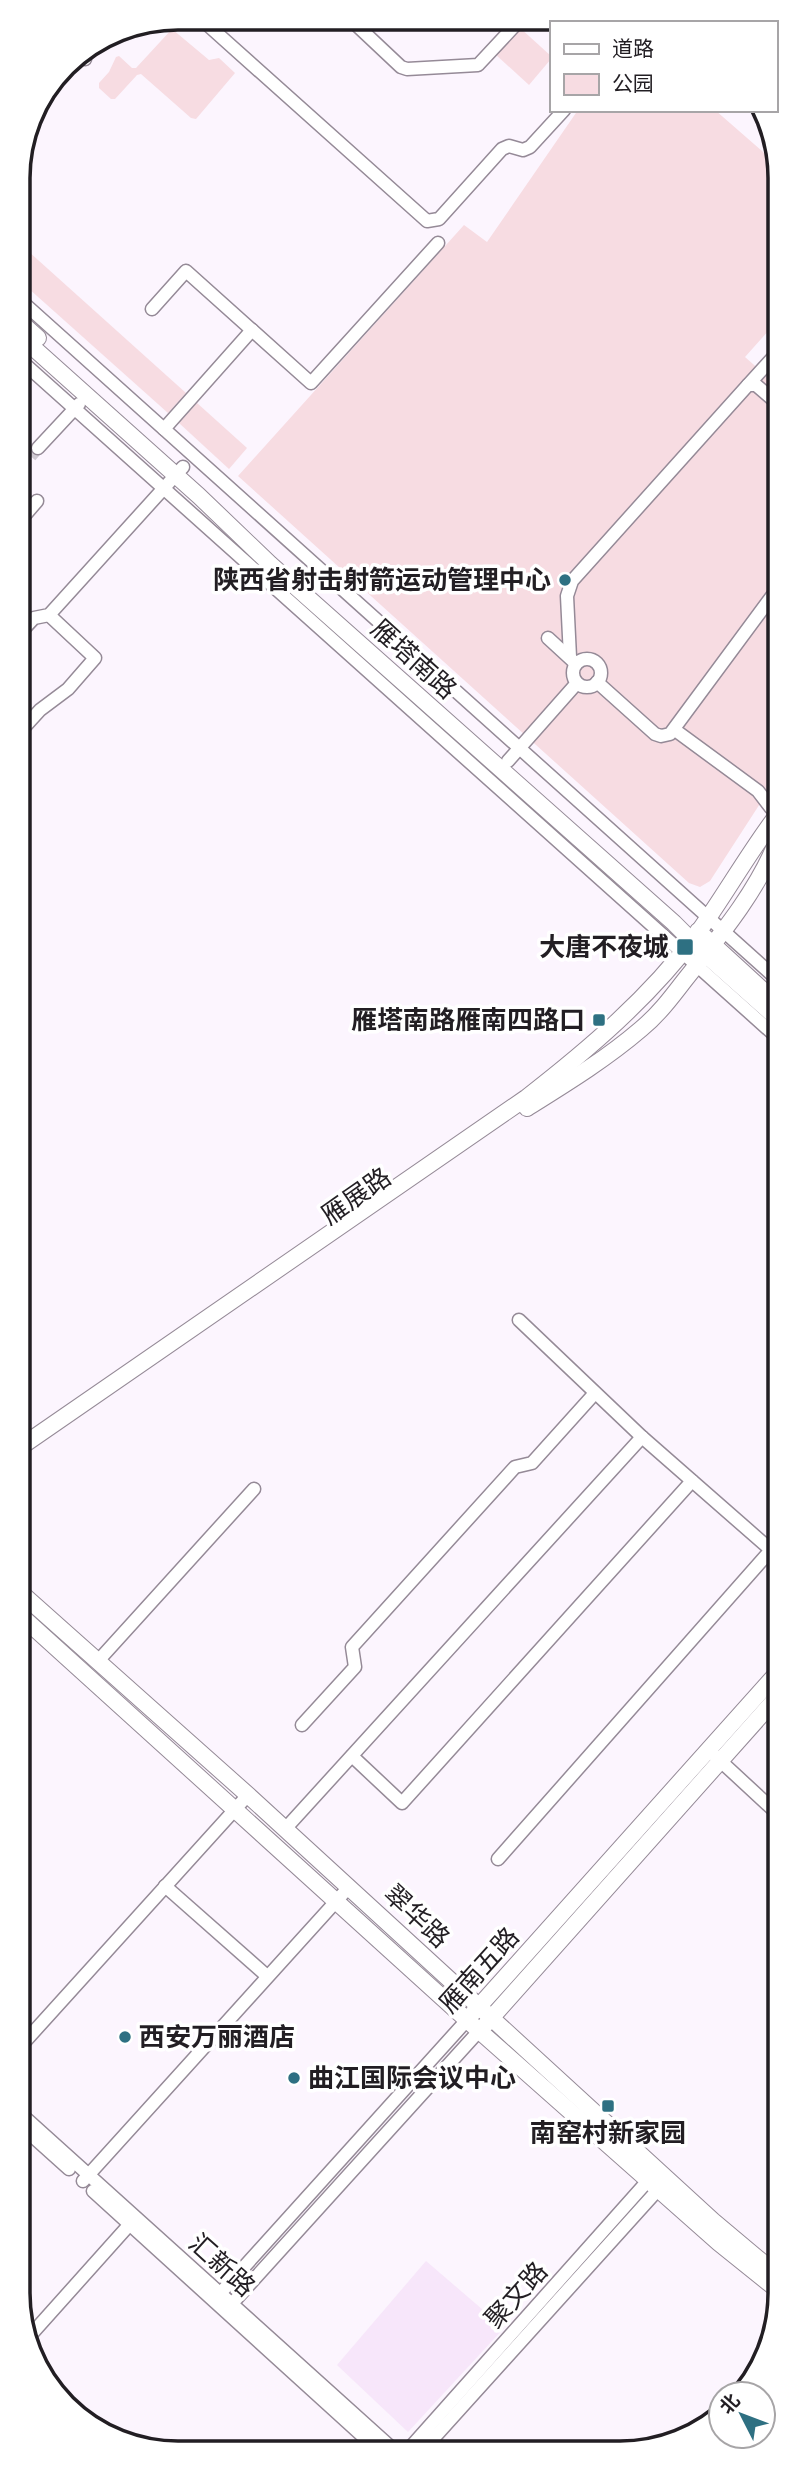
<svg xmlns="http://www.w3.org/2000/svg" width="798" height="2471" font-family="'Space Grotesk','Noto Sans SC',sans-serif">
	<style>
		.built { fill: #f7e6fa }
		.green { fill: #f7dce2 }
		.lines { fill: none; stroke-linecap: round; stroke-linejoin: round }
		.minor-tunnel { stroke: #d0cad2; stroke-width: 12; stroke-dasharray: 12 6; stroke-linecap: butt }
		.minor-casing { stroke: #958a97; stroke-width: 15 }
		.major-casing { stroke: #958a97; stroke-width: 18 }
		.minor { stroke: #fff; stroke-width: 12 }
		.major { stroke: #fff; stroke-width: 16 }
		.poi-dot { fill: #2e7082; stroke: #fff; stroke-width: 2.5 }
		.labels { text-anchor: middle; stroke-width: 7; stroke-linejoin: round; paint-order: stroke }
		.poi-label { font-size: 26px; font-weight: bold; fill: #221e23; stroke: #fff; text-anchor: end }
		.street-label { font-size: 26px; fill: #221e23; stroke: #fff }
		.rim { fill: none; stroke: #221e23; stroke-width: 3.5 }
	</style>
	<rect width="100%" height="100%" fill="#fcf5fe"/>
	<path class="built" d="M 426,2261 L 504,2328 L 408,2432 L 337,2365 Z"/>
	<g class="green">
		<path d="M 519,27 L 551,56 L 551,59 L 529,85 L 495,54 Z"/>
		<path d="M 172,29 L 209,60 L 219,58 L 235,73 L 196,119 L 191,118 L 141,74 L 137,75 L 115,99 L 111,99 L 99,88 L 99,83 L 109,72 L 116,57 L 119,56 L 132,68 L 136,68 Z"/>
		<path d="M 578,110 L 715,110 L 778,165 L 778,320 L 745,357 L 778,386 L 778,776 L 710,881 L 700,887 L 689,883 L 238,476 L 464,225 L 487,242 Z"/>
		<path d="M 18,242 L 186,393 L 168,413 L 18,279 Z"/>
		<path d="M 197,403 L 247,448 L 229,469 L 179,423 Z"/>
	</g>
	<g class="lines">
		<path class="minor-tunnel" d="M 19,470 L 38,448"/>
		<defs>
			<g id="minor">
				<path d="M 200,18 L 427,221 L 439,219 L 502,149 L 509,146 L 523,150 L 530,147 L 564,110"/>
				<path d="M 350,19 L 401,67 L 407,69 L 478,65 L 520,20"/>
				<path d="M 610,20 L 610,23"/>
				<path d="M 78,53 L 85,59"/>
				<path d="M 18,298 L 779,981"/>
				<path d="M 152,309 L 186,271 L 311,383 L 438,243"/>
				<path d="M 18,358 L 779,1039"/>
				<path d="M 748,385 L 778,352"/>
				<path d="M 164,429 L 252,330"/>
				<path d="M 38,448 L 79,404"/>
				<path d="M 18,471 L 19,470"/>
				<path d="M 18,523 L 37,501"/>
				<path d="M 18,635 L 34,618 L 49,615 L 183,467"/>
				<path d="M 548,638 L 573,661"/>
				<path d="M 570,657 L 567,596 L 572,581 L 748,385 L 756,385 L 778,404"/>
				<circle cx="587" cy="673" r="14"/>
				<path d="M 597,682 L 655,734 L 661,736 L 670,734 L 778,588"/>
				<path d="M 675,730 L 758,791 L 771,808"/>
				<path d="M 19,733 L 40,710 L 68,689 L 95,658 L 49,615"/>
				<path d="M 508,761 L 577,683"/>
				<path d="M 519,1320 L 642,1437 L 779,1557"/>
				<path d="M 98,1661 L 254,1489"/>
				<path d="M 302,1725 L 355,1667 L 352,1647 L 515,1467 L 532,1463 L 595,1393"/>
				<path d="M 714,1755 L 780,1816"/>
				<path d="M 352,1756 L 402,1803 L 692,1481"/>
				<path d="M 286,1828 L 642,1437"/>
				<path d="M 498,1859 L 771,1550"/>
				<path d="M 165,1886 L 267,1976"/>
				<path d="M 20,2047 L 248,1795"/>
				<path d="M 20,2113 L 394,2450"/>
				<path d="M 20,2125 L 69,2169"/>
				<path d="M 83,2181 L 349,1887"/>
				<path d="M 93,2191 L 378,2450"/>
				<path d="M 216,2298 L 467,2020"/>
				<path d="M 228,2308 L 479,2031"/>
				<path d="M 28,2338 L 130,2224"/>
				<path d="M 408,2450 L 653,2175"/>
				<path d="M 423,2450 L 664,2183"/>
			</g>
			<g id="major">
				<path d="M 18,320 L 38,338"/>
				<path d="M 18,334 L 199,496 L 270,564 L 674,923 L 706,955 L 779,1020"/>
				<path d="M 698,931 L 779,1005"/>
				<path d="M 527,1108 C 567,1083 606,1059 641,1029 C 658,1015 671,998 684,981 C 719,937 757,892 778,839"/>
				<path d="M 19,1448 L 526,1098 C 589,1049 649,998 697,934 C 725,895 749,852 778,814"/>
				<path d="M 20,1592 L 248,1795 L 713,2221 L 780,2277"/>
				<path d="M 20,1615 L 467,2020 L 719,2243 L 780,2292"/>
				<path d="M 473,2013 L 779,1671"/>
				<path d="M 486,2024 L 779,1695"/>
			</g>
		</defs>
		<use href="#minor" class="minor-casing"/>
		<use href="#major" class="major-casing"/>
		<use href="#minor" class="minor"/>
		<use href="#major" class="major"/>
	</g>
	<g class="poi-dot">
		<circle cx="565" cy="580" r="7"/>
		<rect x="676" y="938" width="18" height="18" rx="3.5"/>
		<rect x="592" y="1013" width="14" height="14" rx="3.5"/>
		<circle cx="125" cy="2037" r="7"/>
		<circle cx="294" cy="2078" r="7"/>
		<rect x="601" y="2099" width="14" height="14" rx="3.5"/>
	</g>
	<g class="labels">
		<g class="poi-label">
			<text x="551" y="589">陕西省射击射箭运动管理中心</text>
			<text x="669" y="956">大唐不夜城</text>
			<text x="585" y="1029">雁塔南路雁南四路口</text>
			<text x="139" y="2046" text-anchor="start">西安万丽酒店</text>
			<text x="308" y="2087" text-anchor="start">曲江国际会议中心</text>
			<text x="608" y="2142" text-anchor="middle">南窑村新家园</text>
		</g>
		<g class="street-label">
			<text transform="translate(414 659) rotate(42)" y="9">雁塔南路</text>
			<text transform="translate(356 1196) rotate(-35)" y="9">雁展路</text>
			<text transform="translate(417 1916) rotate(43)" y="9">翠华路</text>
			<text transform="translate(479 1970) rotate(-48)" y="9">雁南五路</text>
			<text transform="translate(222 2265) rotate(42)" y="9">汇新路</text>
			<text transform="translate(516 2295) rotate(-48)" y="9">聚文路</text>
		</g>
	</g>
	<path d="M0 0H798V2471H0ZM178 30H620A148 148 0 0 1 768 178V2293A148 148 0 0 1 620 2441H178A148 148 0 0 1 30 2293V178A148 148 0 0 1 178 30Z" fill="#fff" fill-rule="evenodd"/>
	<path class="rim" d="M178 30H620A148 148 0 0 1 768 178V2293A148 148 0 0 1 620 2441H178A148 148 0 0 1 30 2293V178A148 148 0 0 1 178 30Z"/>
	<rect x="550" y="21" width="228" height="91" fill="#ffffff" stroke="#a7a5a7" stroke-width="2"/>
	<rect x="564" y="44" width="35" height="10" fill="#ffffff" stroke="#a7a5a7" stroke-width="2"/>
	<text x="612" y="56" font-size="21" fill="#221e23">道路</text>
	<rect x="564" y="74" width="35" height="21" fill="#f7dce2" stroke="#a7a5a7" stroke-width="2"/>
	<text x="612" y="91" font-size="21" fill="#221e23">公园</text>
	<g transform="translate(742 2415) rotate(312)"><circle r="33" fill="#ffffff" stroke="#a7a5a7" stroke-width="2"/>
	<path d="M0-5L12 26L0 18L-12 26Z" fill="#2e7082"/>
	<text y="-10" font-size="19" font-weight="bold" text-anchor="middle" fill="#221e23">北</text>
	</g>
</svg>
